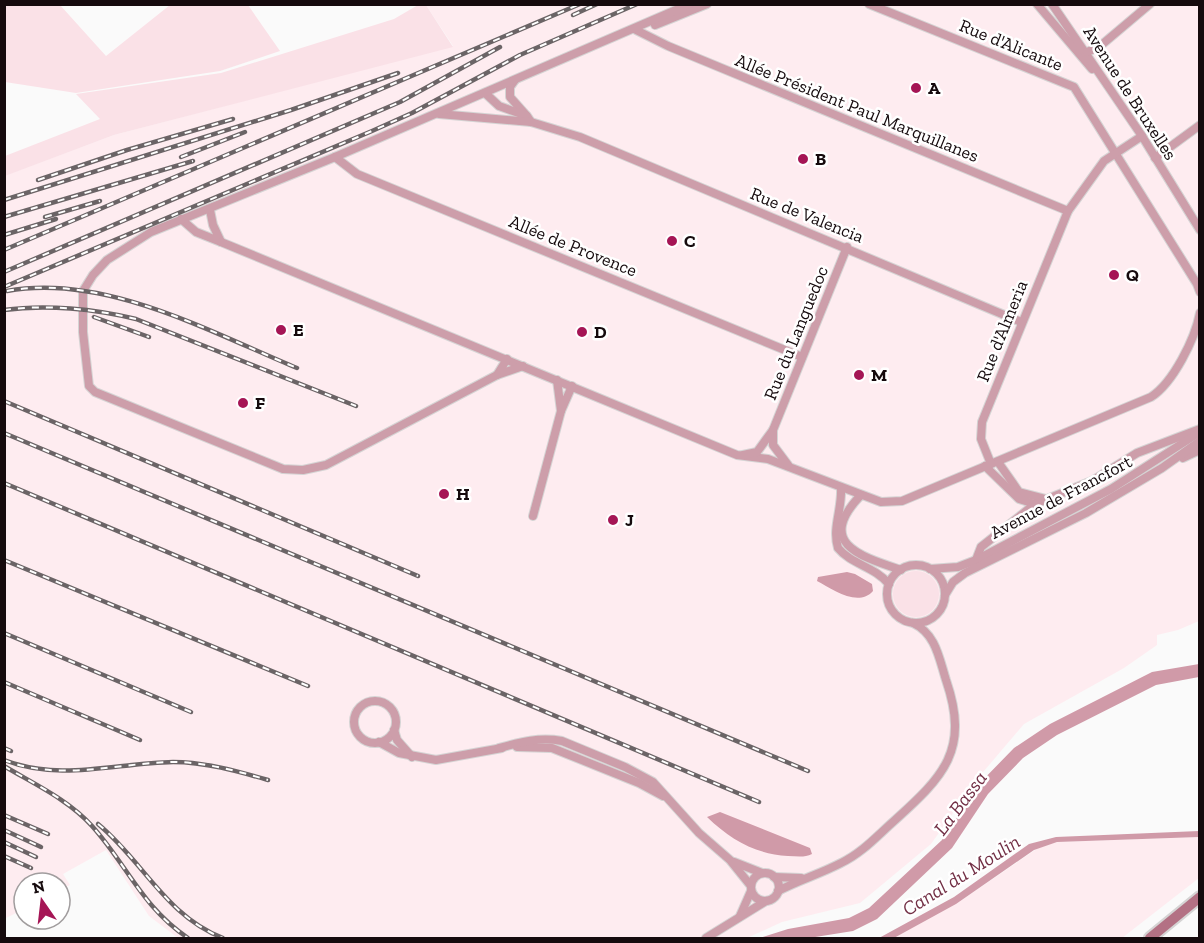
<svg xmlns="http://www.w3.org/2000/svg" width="1204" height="943" font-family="'Zilla Slab',serif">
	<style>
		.built { fill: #feecf0 }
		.green { fill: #fae1e7 }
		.water { fill: #d09aa8 }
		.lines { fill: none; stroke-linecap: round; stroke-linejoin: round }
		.minor-casing { stroke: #d5d4d4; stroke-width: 10 }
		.secondary-casing { stroke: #d5d4d4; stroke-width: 14 }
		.minor { stroke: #cd9eaa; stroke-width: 8 }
		.secondary { stroke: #b37184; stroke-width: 10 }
		.rail-casing { stroke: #6b6466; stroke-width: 4.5 }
		.rail { stroke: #fff; stroke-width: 2; stroke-dasharray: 7; stroke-linecap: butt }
		.poi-dot { fill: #a51555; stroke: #fff; stroke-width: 2 }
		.labels { text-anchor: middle; stroke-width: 5; stroke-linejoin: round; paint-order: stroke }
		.street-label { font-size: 18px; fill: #150a0d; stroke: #fff }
		.poi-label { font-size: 18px; font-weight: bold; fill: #150a0d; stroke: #fff; text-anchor: start }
		.water-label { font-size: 20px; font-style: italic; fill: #722f45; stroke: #fff }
	</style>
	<rect width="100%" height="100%" fill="#fafafa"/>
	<g class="built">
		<path d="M 426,5 L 1199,5 L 1199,621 L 1178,630 L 1157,635 L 1157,645 L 1124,668 L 1024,724 L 978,778 L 931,844 L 860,903 L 782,922 L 747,938 L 178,938 L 149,916 L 106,850 L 63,874 L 70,885 L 60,890 L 60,883 L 24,883 L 24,909 L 6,918 L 4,176 L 114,135 L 453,46 Z"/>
		<path d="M 1199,837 L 1199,878 L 1122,938 L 894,938 L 956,904 L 1038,848 L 1057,842 Z"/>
	</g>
	<g class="green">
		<path d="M 4,5 L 60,5 L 106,56 L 170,5 L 248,5 L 280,51 L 220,71 L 76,93 L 5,82 Z"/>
		<path d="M 418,5 L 426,5 L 453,47 L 114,135 L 5,176 L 5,156 L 100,119 L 76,94 L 221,73 L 394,19 Z"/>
		<circle cx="916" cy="594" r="23"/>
	</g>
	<g class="water">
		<path d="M 847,572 L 855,574 L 872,584 L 873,591 C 858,608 832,589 817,581 L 818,577 Z"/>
		<path d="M 1199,664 L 1199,677 L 1156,685 L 1057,735 L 1023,758 L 988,794 L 952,848 L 877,919 L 853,931 L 809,938 L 760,938 L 788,929 L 849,918 L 869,908 L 942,840 L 977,786 L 1014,748 L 1050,724 L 1152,672 Z"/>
		<path d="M 720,812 L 810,848 L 812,854 C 804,858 796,856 788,856 C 755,854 731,840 707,817 Z"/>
		<path d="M 1199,831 L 1199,837 L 1057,842 L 1034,850 L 956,904 L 894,938 L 879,938 L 954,897 L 1029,844 L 1056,837 Z"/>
	</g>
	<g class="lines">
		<defs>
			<g id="minor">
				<path d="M 869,4 L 1074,87 L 1197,284 L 1200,292"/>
				<path d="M 1037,4 L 1092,69"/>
				<path d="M 1052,4 L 1142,136 L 1200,230"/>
				<path d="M 655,25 L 707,4"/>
				<path d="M 636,30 L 668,46 L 1068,211"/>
				<path d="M 1087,52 L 1099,47 L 1150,4"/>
				<path d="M 515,80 L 510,87 L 510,97 L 526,115"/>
				<path d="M 485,93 L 499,106 L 527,116 L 531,122"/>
				<path d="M 439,114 L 531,122 L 580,137 L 1021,322"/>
				<path d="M 335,157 L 357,174 L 802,357"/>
				<path d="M 1155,158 L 1200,125"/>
				<path d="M 181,219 L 196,232 L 221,242 L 213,225 L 210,210"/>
				<path d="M 221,242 L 737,455 L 768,459 L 881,502 L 902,501 L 1151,397 C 1173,383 1195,339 1200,313"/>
				<path d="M 507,359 L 497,375 L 523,366"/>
				<path d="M 497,375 L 326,465 L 303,470 L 283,469 L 95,392 L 89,386 L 83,332 L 83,291 L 93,275 L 107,260 L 151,232 L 335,157 L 690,4"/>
				<path d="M 557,380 L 561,411 L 572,386"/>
				<path d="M 773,430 L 847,247"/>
				<path d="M 743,455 L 757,452 L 773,430 L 773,445 L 788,465"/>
				<path d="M 1183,458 L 1200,450"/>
				<path d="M 998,462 L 1019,492 L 1046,499"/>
				<path d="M 991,464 L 981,439 L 982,422 L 1068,211 L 1104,161 L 1142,136"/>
				<path d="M 985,466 L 1019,499 L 1035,504"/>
				<path d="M 841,489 C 842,510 832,528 838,548 C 852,565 874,566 889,584"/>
				<path d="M 860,496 C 816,543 859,556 901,570"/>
				<path d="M 533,516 L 561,411"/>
				<path d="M 976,560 L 981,547 L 1035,504 L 1092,481 L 1137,453 L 1200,429"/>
				<circle cx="916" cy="594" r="29"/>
				<path d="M 930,569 L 958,567 L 976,560 L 1111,489 L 1200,432"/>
				<path d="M 945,595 L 953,582 L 965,573 L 1086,513 L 1162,468 L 1200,441"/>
				<circle cx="375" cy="722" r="21"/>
				<path d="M 394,730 L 397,740 L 412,757"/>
				<path d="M 379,742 L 399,753 L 436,760 L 502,748"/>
				<path d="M 517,747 L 552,748 L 639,783 L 663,796"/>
				<path d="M 499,748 C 521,742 539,737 562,741 L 625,767 L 653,782 L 699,833 L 730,860 L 751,886"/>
				<path d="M 734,862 L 762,873"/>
				<circle cx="765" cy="887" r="14"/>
				<path d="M 774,877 L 801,878"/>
				<path d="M 778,891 C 799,880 820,874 841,863 C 862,853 877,836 894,821 C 944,776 970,750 946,680 C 939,658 936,634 913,623"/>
				<path d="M 740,916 L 751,891"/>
				<path d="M 706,938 L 766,901"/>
			</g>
			<path id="secondary" d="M 1150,938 L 1200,897"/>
		</defs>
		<use href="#minor" class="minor-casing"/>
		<use href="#secondary" class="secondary-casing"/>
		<use href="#minor" class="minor"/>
		<use href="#secondary" class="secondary"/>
		<defs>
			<g id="rail">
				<path d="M 573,15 L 597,4"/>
				<path d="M 181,157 L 245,132"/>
				<path d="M 38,180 L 127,150 L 233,119"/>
				<path d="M 4,200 L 291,110 L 398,73"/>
				<path d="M 4,217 L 193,161"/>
				<path d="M 45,217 L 100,201"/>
				<path d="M 4,235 L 56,219"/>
				<path d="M 4,250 L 580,4"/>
				<path d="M 4,272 L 400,102 L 500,47"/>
				<path d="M 4,287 L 372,131 L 412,113 L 520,55 L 637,4"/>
				<path d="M 7,291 C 104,273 210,332 297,368"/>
				<path d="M 4,310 C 46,304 95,309 136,319 L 356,406"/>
				<path d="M 94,317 L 149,337"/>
				<path d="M 4,401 L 418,576"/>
				<path d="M 4,433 L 808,771"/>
				<path d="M 4,483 L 759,802"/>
				<path d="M 4,560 L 308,686"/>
				<path d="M 4,633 L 191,712"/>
				<path d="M 4,682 L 140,740"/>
				<path d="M 4,748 L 11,751"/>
				<path d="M 4,760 C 61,782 115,763 173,762 C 205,762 237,771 268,780"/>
				<path d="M 4,766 C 34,784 69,800 92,826 C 127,865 142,907 188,938"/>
				<path d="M 4,815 L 48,834"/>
				<path d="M 98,824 C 143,861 166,916 223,938"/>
				<path d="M 4,830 L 41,847"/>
				<path d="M 4,842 L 36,857"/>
				<path d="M 4,856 L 31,868"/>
			</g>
		</defs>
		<use href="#rail" class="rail-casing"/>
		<use href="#rail" class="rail"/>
	</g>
	<g class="poi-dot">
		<circle cx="916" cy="88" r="6"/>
		<circle cx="803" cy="159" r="6"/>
		<circle cx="672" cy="241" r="6"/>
		<circle cx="1114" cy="275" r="6"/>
		<circle cx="281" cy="330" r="6"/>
		<circle cx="582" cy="332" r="6"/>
		<circle cx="859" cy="375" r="6"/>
		<circle cx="243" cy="403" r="6"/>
		<circle cx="444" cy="494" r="6"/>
		<circle cx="613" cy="520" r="6"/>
	</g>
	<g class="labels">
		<g class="street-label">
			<text transform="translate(1011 45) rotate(22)" y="6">Rue d'Alicante</text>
			<text transform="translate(1130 93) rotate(57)" y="6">Avenue de Bruxelles</text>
			<text transform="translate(857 108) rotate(22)" y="6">Allée Président Paul Marquillanes</text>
			<text transform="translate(807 215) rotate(22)" y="6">Rue de Valencia</text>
			<text transform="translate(573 246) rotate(22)" y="6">Allée de Provence</text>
			<text transform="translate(1002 331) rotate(-68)" y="6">Rue d'Almeria</text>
			<text transform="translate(796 333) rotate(-68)" y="6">Rue du Languedoc</text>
			<text transform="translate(1061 497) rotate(-28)" y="6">Avenue de Francfort</text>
		</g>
		<g class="poi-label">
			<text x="928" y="94">A</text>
			<text x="815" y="165">B</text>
			<text x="684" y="247">C</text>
			<text x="1126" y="281">Q</text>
			<text x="293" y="336">E</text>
			<text x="594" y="338">D</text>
			<text x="871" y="381">M</text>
			<text x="255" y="409">F</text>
			<text x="456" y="500">H</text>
			<text x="625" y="526">J</text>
		</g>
		<g class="water-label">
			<text transform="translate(960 803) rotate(-53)" y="7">La Bassa</text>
			<text transform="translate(961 875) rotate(-32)" y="7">Canal du Moulin</text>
		</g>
	</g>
	<rect width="1204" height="943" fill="none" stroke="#150a0d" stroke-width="12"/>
	<g transform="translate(42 901) rotate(346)"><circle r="28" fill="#ffffff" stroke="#a19d9e" stroke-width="1.5"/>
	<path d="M0-4.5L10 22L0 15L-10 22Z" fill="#a51555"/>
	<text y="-9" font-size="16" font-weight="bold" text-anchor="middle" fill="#150a0d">N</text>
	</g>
</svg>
